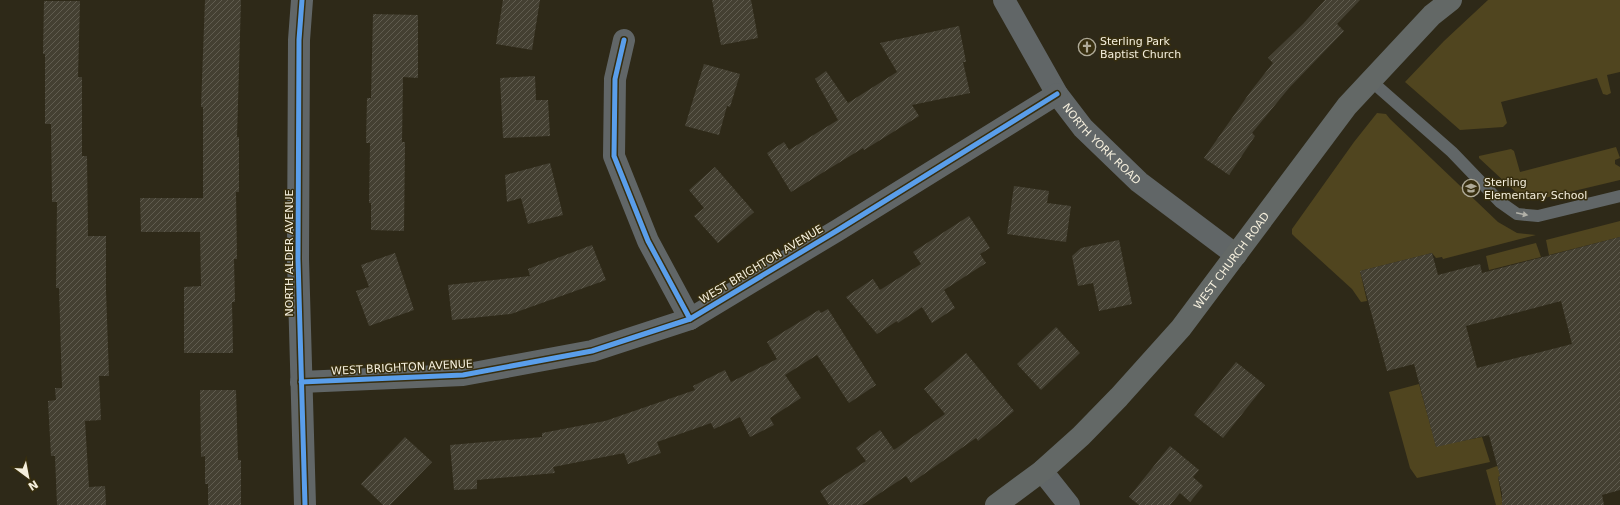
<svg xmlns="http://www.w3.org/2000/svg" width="1620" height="505" font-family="'DejaVu Sans',sans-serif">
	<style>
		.grass { fill: #50451f }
		.building { fill: url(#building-hatch); fill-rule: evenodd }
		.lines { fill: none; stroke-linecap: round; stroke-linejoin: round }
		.lane { stroke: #616667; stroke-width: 12 }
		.street { stroke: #616667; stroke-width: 22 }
		.secondary { stroke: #636866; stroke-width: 22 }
		.cycleway-casing { stroke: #372e0f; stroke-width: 8 }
		.cycleway { stroke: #5a9eea; stroke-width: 5 }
		.oneway { fill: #b2b1a8 }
		.labels { text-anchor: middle; stroke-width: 3; stroke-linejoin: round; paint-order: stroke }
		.poi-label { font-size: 11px; fill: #f5efdd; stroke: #372e0f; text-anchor: start }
		.street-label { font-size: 11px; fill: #f5efdd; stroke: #372e0f }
	</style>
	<defs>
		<pattern id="building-hatch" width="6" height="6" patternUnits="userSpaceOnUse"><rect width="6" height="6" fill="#444032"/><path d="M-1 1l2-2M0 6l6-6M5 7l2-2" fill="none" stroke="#605c4f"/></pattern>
	</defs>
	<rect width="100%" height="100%" fill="#2e2918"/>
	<g class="grass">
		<path d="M 1488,0 L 1620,0 L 1620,72 L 1607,75 L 1611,93 L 1607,95 L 1603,94 L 1597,78 L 1501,102 L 1507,123 L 1503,127 L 1460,130 L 1405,82 L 1444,41 Z"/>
		<path d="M 1377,113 L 1386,114 L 1390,119 L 1498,222 L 1517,233 L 1536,235 L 1443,259 L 1442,257 L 1436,258 L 1432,253 L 1360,271 L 1367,301 L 1361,302 L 1352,289 L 1296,238 L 1292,234 L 1292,229 L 1354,142 Z"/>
		<path d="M 1616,147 L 1620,158 L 1615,160 L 1615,164 L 1620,167 L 1620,180 L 1536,200 L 1529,200 L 1520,196 L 1479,158 L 1479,156 L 1511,149 L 1514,151 L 1520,172 Z"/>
		<path d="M 1620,221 L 1620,237 L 1549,255 L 1546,240 Z"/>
		<path d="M 1536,243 L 1541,257 L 1489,270 L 1486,256 Z"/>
		<path d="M 1419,384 L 1436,446 L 1482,437 L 1490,462 L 1417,478 L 1410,468 L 1389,392 Z"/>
		<path d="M 1497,466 L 1499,467 L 1501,476 L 1498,477 L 1503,505 L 1496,505 L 1486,470 Z"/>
	</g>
	<g class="building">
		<path d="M 205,0 L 241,0 L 237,137 L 239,137 L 239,192 L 236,192 L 237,259 L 234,259 L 235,302 L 232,302 L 233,353 L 184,353 L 184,287 L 201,286 L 200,232 L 141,232 L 140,198 L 203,198 L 203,107 L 201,107 Z"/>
		<path d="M 503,0 L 540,0 L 532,50 L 496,44 Z"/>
		<path d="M 712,0 L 751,0 L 758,38 L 721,45 Z"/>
		<path d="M 1325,0 L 1360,0 L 1337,24 L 1344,31 L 1289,88 L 1252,133 L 1255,136 L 1229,175 L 1204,158 L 1251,91 L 1273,63 L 1268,58 L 1303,24 Z"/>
		<path d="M 44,1 L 80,1 L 78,77 L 82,77 L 82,156 L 87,156 L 88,236 L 106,236 L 106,291 L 109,376 L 99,376 L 101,420 L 85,421 L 89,487 L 105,486 L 106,505 L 57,505 L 55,456 L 51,456 L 48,401 L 56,400 L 55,388 L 62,388 L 59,288 L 56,288 L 57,202 L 52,202 L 51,124 L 45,124 L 45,54 L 43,54 Z"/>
		<path d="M 373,14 L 418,15 L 418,78 L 403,77 L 402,142 L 405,142 L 404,231 L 371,230 L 371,203 L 369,203 L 370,143 L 366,143 L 367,98 L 371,98 Z"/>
		<path d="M 959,26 L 966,62 L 963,62 L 970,93 L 912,105 L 919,116 L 864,150 L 863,148 L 791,192 L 767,153 L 784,142 L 789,150 L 838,120 L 815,79 L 826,71 L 848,103 L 897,72 L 880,43 Z"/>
		<path d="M 704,64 L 740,74 L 730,107 L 727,106 L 719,135 L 685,126 Z"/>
		<path d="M 535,76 L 536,100 L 548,100 L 550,136 L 503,138 L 500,78 Z"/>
		<path d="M 550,163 L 563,215 L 528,224 L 521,198 L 507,202 L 505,175 Z"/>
		<path d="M 715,167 L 754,212 L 718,243 L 694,216 L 704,208 L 689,190 Z"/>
		<path d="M 1014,186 L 1049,191 L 1047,203 L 1071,206 L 1066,242 L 1007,234 Z"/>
		<path d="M 969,216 L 990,248 L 980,254 L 986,263 L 944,290 L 955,308 L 932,323 L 922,307 L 898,323 L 897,321 L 877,334 L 846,297 L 873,279 L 880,290 L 921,264 L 913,252 Z"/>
		<path d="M 1620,237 L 1620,490 L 1602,495 L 1604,505 L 1502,505 L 1502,493 L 1498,477 L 1500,476 L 1489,435 L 1436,447 L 1414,364 L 1387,371 L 1360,271 L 1432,253 L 1438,275 L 1480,264 L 1482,273 ZM 1561,301 L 1572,344 L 1477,368 L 1466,326 Z"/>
		<path d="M 1119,240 L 1132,304 L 1099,311 L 1093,283 L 1078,286 L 1072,256 L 1081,248 Z"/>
		<path d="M 592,245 L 606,280 L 511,314 L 452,320 L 448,285 L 530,276 L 528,269 Z"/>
		<path d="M 395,253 L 414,310 L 369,326 L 356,291 L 369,287 L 361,265 Z"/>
		<path d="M 828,309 L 876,385 L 849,403 L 817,355 L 785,375 L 801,398 L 770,418 L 774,425 L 750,437 L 740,417 L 714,429 L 711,423 L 657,442 L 661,453 L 628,464 L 624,453 L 553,467 L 555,473 L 477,480 L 477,489 L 454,490 L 450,445 L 542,437 L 542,433 L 605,421 L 695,390 L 693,386 L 725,370 L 731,382 L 777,359 L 767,342 L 819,310 L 821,313 Z"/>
		<path d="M 1056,327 L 1080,353 L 1041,390 L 1017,364 Z"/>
		<path d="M 966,353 L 1014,411 L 978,441 L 976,438 L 911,483 L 906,476 L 862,505 L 829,505 L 820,491 L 866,461 L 856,448 L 880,430 L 894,450 L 945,414 L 924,389 Z"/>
		<path d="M 1236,362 L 1265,385 L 1223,438 L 1194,415 Z"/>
		<path d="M 200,390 L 236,390 L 238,460 L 241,460 L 241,505 L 208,505 L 208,484 L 205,484 L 205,456 L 201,457 Z"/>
		<path d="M 405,437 L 432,462 L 390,505 L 383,505 L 361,484 Z"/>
		<path d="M 1170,446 L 1199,470 L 1193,477 L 1203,486 L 1190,502 L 1180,493 L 1170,505 L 1139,505 L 1129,497 Z"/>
	</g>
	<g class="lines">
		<path class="lane" d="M 1370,80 L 1452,152 L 1500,202 L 1517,214 L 1538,216 L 1620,196"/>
		<g class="street">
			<path d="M 302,0 L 299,40 L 298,259 L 305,505"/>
			<path id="s1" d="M 1004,0 L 1057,94 L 1083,128 L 1139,182 L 1236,255"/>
			<path d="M 624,40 L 615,79 L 614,156 L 648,241 L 690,319"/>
			<path d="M 301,382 L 463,375 L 592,351 L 690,319 L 838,230 L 1057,94"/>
			<path d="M 1042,471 L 1069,505"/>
		</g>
		<path class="secondary" id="s2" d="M 996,505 L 1042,471 L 1081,436 L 1119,397 L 1181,328 L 1347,106 L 1432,15 L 1451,0"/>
		<defs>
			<g id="cycleway">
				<path d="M 302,0 L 299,40 L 298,259 L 305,505"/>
				<path d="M 624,40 L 615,79 L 614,156 L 648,241 L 690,319"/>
				<path d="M 301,382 L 463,375 L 592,351 L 690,319 L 838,230 L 1057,94"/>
			</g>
		</defs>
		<use href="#cycleway" class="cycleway-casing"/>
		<use href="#cycleway" class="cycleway"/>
	</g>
	<defs><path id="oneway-solid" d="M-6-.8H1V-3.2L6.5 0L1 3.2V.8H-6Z"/></defs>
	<use class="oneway" href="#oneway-solid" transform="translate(1522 214) rotate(12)"/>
	<defs>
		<symbol id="church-ring" viewBox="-11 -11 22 22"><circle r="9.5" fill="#372e0f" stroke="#afaa98" stroke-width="1.5"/><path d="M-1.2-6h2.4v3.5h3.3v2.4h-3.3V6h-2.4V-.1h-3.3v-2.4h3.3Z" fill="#afaa98"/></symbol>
		<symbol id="school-ring" viewBox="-11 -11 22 22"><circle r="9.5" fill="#372e0f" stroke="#afaa98" stroke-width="1.5"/><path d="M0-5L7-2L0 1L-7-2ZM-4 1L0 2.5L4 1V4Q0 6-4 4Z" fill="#afaa98"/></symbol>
	</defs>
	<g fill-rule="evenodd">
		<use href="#church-ring" x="1077" y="37" width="20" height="20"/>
		<use href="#school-ring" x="1461" y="178" width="20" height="20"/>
	</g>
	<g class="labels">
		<g class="poi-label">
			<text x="1100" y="45">Sterling Park<tspan x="1100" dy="13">Baptist Church</tspan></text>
			<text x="1484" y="186">Sterling<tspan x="1484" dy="13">Elementary School</tspan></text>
		</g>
		<g class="street-label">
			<text dy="4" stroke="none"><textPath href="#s1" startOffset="175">NORTH YORK ROAD</textPath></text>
			<text transform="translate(289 253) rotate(-90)" y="4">NORTH ALDER AVENUE</text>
			<text dy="4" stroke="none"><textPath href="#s2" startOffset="341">WEST CHURCH ROAD</textPath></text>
			<text transform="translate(761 264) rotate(-31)" y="4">WEST BRIGHTON AVENUE</text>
			<text transform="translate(402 367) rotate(-3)" y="4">WEST BRIGHTON AVENUE</text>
		</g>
	</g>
	<g transform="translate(28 477) rotate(148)" stroke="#372e0f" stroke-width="3" paint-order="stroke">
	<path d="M0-3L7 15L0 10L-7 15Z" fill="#f5efdd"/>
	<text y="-6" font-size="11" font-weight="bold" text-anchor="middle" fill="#f5efdd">N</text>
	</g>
</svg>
